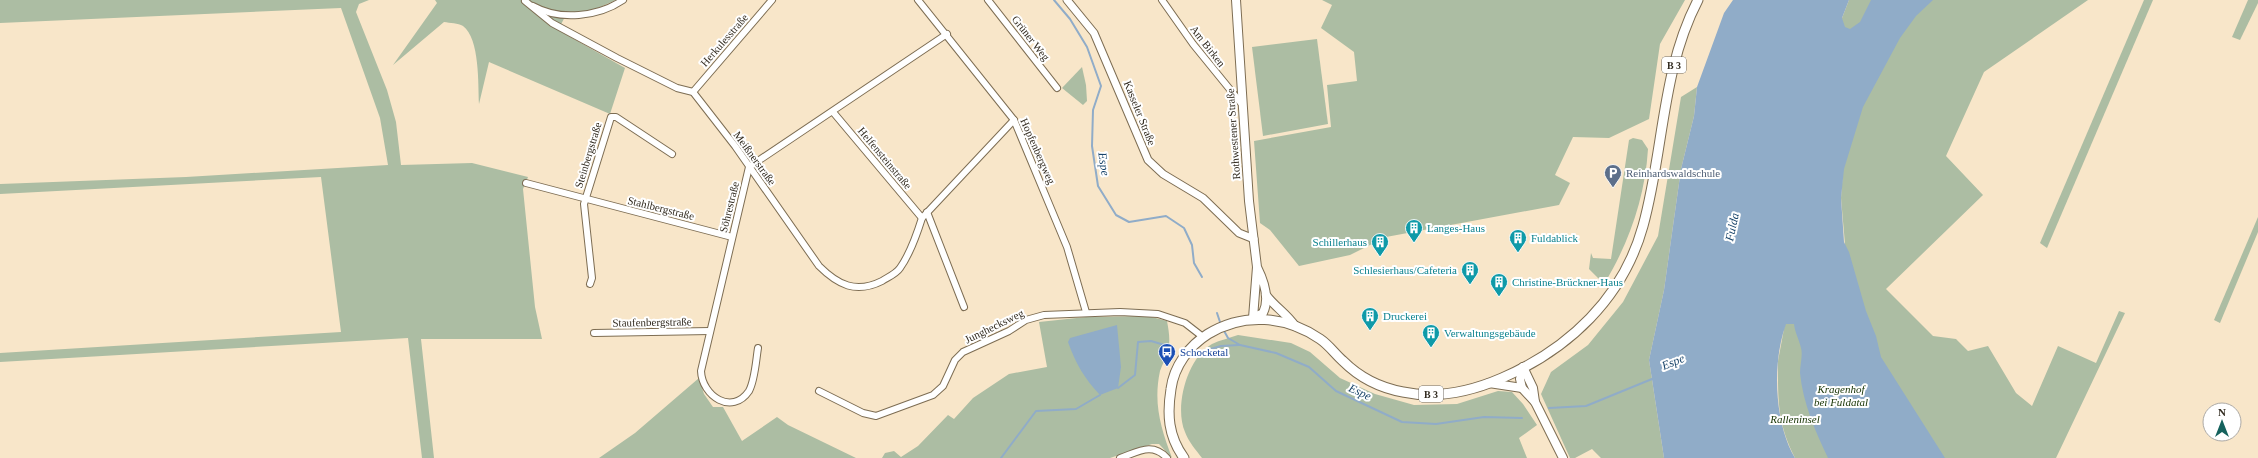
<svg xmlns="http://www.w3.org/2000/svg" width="2258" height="458" font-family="'Times New Roman',serif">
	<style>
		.green { fill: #acbda3; fill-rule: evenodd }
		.water { fill: #90acc8 }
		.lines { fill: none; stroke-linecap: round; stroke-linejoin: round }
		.stream { stroke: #90acc8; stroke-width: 2 }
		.minor-casing { stroke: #7d6d53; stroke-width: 8 }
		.tertiary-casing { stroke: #7d6d53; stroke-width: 9 }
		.secondary-casing { stroke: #7d6d53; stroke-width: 10 }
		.primary-casing { stroke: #7d6d53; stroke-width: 11 }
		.minor { stroke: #fff; stroke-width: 6 }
		.tertiary { stroke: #fff; stroke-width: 7 }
		.secondary { stroke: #fff; stroke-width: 8 }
		.primary { stroke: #fff; stroke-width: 9 }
		.labels { text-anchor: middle; stroke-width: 4; stroke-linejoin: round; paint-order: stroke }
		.shield { fill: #fff; stroke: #706b63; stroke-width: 1 }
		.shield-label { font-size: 10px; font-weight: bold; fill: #322b20 }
		.street-label { font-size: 11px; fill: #322b20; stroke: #fff }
		.service-label { font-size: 11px; fill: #4e5e75; stroke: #fff; text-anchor: start }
		.culture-label { font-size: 11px; fill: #0d838f; stroke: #fff; text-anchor: start }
		.transit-label { font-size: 11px; fill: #164399; stroke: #fff; text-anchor: start }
		.park-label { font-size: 11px; font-style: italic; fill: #153201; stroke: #fff }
		.water-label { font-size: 12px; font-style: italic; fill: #18446a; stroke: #fff }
	</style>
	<rect width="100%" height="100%" fill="#f8e6c9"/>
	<g class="green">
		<path d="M 0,0 L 369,0 L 359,4 L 356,12 L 387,90 L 396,122 L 401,165 L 472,163 L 528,177 L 523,189 L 535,307 L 542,339 L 421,339 L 434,458 L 422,458 L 408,338 L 0,362 L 0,353 L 341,332 L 321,177 L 0,194 L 0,184 L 186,177 L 388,165 L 380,118 L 341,8 L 0,23 Z"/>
		<path d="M 435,0 L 616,0 L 584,14 L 567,13 L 558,30 L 625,68 L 610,114 L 489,62 L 479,104 C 478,84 480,39 463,26 C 458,23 450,23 444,22 L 393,65 L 437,3 Z"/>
		<path d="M 1322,0 L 1685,0 L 1660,44 L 1649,119 L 1609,138 L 1573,137 L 1555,175 L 1570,183 L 1559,205 L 1386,237 L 1350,255 L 1299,266 L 1270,230 L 1260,223 L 1254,141 L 1331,127 L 1327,85 L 1357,81 L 1354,52 L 1321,28 L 1332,5 Z"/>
		<path d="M 1849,0 L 2088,0 L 1984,72 L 1946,156 L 1983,195 L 1886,289 L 1933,336 L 1956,339 L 1968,351 L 1988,346 L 2016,393 L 2032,406 L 2058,346 L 2096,363 L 2119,311 L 2125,313 L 2056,458 L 1795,458 C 1777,422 1778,400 1778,361 L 1842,18 ZM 1843,170 L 1841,198 L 1845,244 L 1840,243 L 1838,200 Z"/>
		<path d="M 2144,0 L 2153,0 L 2047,248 L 2040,243 Z"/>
		<path d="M 2248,0 L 2258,0 L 2258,3 L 2240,40 L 2232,37 Z"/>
		<path d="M 1317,39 L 1328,124 L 1263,136 L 1252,47 Z"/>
		<path d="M 1082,67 L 1086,85 L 1087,101 L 1083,105 L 1062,88 Z"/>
		<path d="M 1697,87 L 1694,116 L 1681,169 L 1664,290 L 1649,360 L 1664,458 L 1601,458 L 1592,449 L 1575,458 L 1570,458 L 1541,394 L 1551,372 L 1588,345 L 1623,302 L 1658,236 L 1681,97 Z"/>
		<path d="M 1633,138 L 1642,140 L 1648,149 C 1645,198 1629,243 1604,284 L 1589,269 L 1591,253 L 1593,258 L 1611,259 L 1629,140 Z"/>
		<path d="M 2258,217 L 2258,232 L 2220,323 L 2214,320 Z"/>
		<path d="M 1148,316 L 1167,321 C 1169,332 1171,343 1167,354 C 1165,360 1162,365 1160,371 C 1153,404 1161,428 1172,458 L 1159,444 L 1152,444 L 1110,458 L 882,458 L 885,453 L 894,451 L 901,457 L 918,446 L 948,415 L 954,419 L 973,398 L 1009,374 L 1047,367 L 1039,322 L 1086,317 Z"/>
		<path d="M 1238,335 L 1291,343 L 1310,352 L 1340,378 L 1375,394 L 1414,405 L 1457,404 L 1498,391 L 1512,392 L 1523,404 L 1537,425 L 1519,438 L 1527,458 L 1202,458 C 1196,450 1188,441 1185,432 C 1174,407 1187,358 1212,344 C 1220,340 1230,338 1238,335 Z"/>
		<path d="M 699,378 L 704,394 L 713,407 L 723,407 L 742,441 L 777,417 L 788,425 L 856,458 L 599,458 L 635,433 Z"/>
	</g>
	<g class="water">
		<path d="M 1733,0 L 1849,0 L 1842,18 L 1845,27 L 1850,29 L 1860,22 L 1871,0 L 1933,0 L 1916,16 L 1900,38 L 1863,107 L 1844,169 L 1841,198 L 1844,242 L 1849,252 L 1866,311 L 1876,336 L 1881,357 L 1945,458 L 1828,458 C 1815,431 1803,403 1800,373 C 1800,365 1803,355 1801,348 C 1799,339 1795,333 1794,324 L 1786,324 C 1772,362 1774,423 1795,458 L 1664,458 L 1649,360 L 1664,290 L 1681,169 L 1694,116 L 1697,87 L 1724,13 Z"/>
		<path d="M 1117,325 L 1121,367 L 1118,388 L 1100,395 C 1084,378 1076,364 1068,342 L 1070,338 Z"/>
	</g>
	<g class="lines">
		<g class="stream">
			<path d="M 1054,0 L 1070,19 L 1087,47 L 1101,86 L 1093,110 L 1092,146 L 1098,186 L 1116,215 L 1129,222 L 1166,216 L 1184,228 L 1192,245 L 1194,263 L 1202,277"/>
			<path d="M 1217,313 L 1221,325"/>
			<path d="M 1223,329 L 1228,338 L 1240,345 L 1276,353 L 1309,367 L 1336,391 L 1402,422 L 1436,424 L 1484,417 L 1522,418"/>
			<path d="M 1193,354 L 1221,346 L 1239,345"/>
			<path d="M 1118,388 L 1135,375 L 1138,342 L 1151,341 L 1168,346"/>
			<path d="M 1549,408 L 1586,406 L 1652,379"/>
			<path d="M 1001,458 L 1036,411 L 1076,409 L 1100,395"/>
		</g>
		<defs>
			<g id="minor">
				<path d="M 918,0 L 1014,120 L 1067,247 L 1086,312"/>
				<path d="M 988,0 L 1057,88"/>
				<path d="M 1162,0 L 1193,44 L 1241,103"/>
				<path d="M 525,1 L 552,23 L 617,58 L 677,88 L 693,92 L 735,146 L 819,266 C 838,285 856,294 882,281 C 888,277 896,274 900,268 C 910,254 917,234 922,218 L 1014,120"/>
				<path d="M 533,6 C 560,21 598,17 623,0"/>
				<path d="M 693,92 L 772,0"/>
				<path d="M 833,112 L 922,218"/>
				<path d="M 526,183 L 732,237"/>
				<path d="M 927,212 L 964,307"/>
				<path d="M 590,284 L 592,278 L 584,204 L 611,117 L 616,117 L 672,154"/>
				<path d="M 594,333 L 710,331"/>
				<path d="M 758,348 C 756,360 755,380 749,391 C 732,416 702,396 701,371 L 749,167 L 947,34"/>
				<path d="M 819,391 L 863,413 L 876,416 L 933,395 L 943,386 L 955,360 L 963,352 L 1009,331 L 1026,320 L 1044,315 L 1120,312 L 1158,314 L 1185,323 L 1203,337"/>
				<path d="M 1120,458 C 1138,452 1152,442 1167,458"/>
			</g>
			<path id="tertiary" d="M 1067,0 L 1094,33 L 1148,160 L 1163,174 L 1203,198 L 1239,233 L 1254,239"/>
			<g id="secondary">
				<path d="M 1236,0 L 1249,201 L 1257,267 L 1253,318 L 1263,313 C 1270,299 1264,281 1257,267"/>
				<path d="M 1266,295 C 1275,307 1287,314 1295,326"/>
				<path d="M 1523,367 L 1520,379 L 1522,388 L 1535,402 L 1563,458"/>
				<path d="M 1523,367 L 1533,388 L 1535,402"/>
				<path d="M 1489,383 L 1522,388"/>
			</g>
			<path id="primary" d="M 1184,458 C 1168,436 1167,414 1171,389 C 1174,366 1189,346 1208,334 C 1244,312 1286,316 1320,339 C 1329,345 1335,354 1343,361 C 1359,377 1381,388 1403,392 C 1436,399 1472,391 1502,378 C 1569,349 1623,298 1643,226 C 1664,151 1661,71 1698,0"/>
		</defs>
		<use href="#minor" class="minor-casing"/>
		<use href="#tertiary" class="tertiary-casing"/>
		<use href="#secondary" class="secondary-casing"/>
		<use href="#primary" class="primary-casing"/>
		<use href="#minor" class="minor"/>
		<use href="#tertiary" class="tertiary"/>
		<use href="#secondary" class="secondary"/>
		<use href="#primary" class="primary"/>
	</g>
	<defs>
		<symbol id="parking-pin" viewBox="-11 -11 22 30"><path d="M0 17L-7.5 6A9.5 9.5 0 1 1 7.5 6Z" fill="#5c6f8a" stroke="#fff"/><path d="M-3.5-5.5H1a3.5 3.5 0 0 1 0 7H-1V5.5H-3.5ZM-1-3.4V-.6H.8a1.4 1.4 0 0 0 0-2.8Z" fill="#fff"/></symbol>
		<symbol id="building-pin" viewBox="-11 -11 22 30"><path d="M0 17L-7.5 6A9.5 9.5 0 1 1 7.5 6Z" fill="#0f9aa8" stroke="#fff"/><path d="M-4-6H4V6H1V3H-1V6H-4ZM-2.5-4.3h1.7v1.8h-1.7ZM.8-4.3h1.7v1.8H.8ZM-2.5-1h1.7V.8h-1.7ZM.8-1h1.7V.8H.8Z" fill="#fff"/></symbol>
		<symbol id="bus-pin" viewBox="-11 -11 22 30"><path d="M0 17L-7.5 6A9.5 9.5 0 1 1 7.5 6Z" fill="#1a4fb4" stroke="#fff"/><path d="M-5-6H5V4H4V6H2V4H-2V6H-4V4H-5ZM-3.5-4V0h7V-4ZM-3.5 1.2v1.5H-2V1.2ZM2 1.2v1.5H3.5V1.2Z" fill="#fff"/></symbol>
	</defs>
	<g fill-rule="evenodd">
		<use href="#parking-pin" x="1603" y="163" width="20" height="27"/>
		<use href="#building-pin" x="1404" y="218" width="20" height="27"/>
		<use href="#building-pin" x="1508" y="228" width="20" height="27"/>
		<use href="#building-pin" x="1370" y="232" width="20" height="27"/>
		<use href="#building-pin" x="1460" y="260" width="20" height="27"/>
		<use href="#building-pin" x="1489" y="272" width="20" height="27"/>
		<use href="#building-pin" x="1360" y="306" width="20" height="27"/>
		<use href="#building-pin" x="1421" y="323" width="20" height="27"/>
		<use href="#bus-pin" x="1157" y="342" width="20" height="27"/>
	</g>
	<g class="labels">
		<g class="shield">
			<rect x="1662" y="57" width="24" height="16" rx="3"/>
			<rect x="1419" y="386" width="24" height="16" rx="3"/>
		</g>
		<g class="shield-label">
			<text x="1674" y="69">B 3</text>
			<text x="1431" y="398">B 3</text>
		</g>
		<g class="street-label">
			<text transform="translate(1031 38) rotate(52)" y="4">Grüner Weg</text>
			<text transform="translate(724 40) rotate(-49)" y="4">Herkulesstraße</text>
			<text transform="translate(1208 46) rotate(52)" y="4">Am Birken</text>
			<text transform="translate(1140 113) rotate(68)" y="4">Kasseler Straße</text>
			<text transform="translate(1233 134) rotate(-94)" y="4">Rothwestener Straße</text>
			<text transform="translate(1038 151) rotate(66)" y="4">Hopfenbergweg</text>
			<text transform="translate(588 155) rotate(-73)" y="4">Steinbergstraße</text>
			<text transform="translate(755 158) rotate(54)" y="4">Meißnerstraße</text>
			<text transform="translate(885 158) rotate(50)" y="4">Helfensteinstraße</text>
			<text transform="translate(729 207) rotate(-76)" y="4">Söhrestraße</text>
			<text transform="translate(661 208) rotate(14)" y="4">Stahlbergstraße</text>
			<text transform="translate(652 322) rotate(-1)" y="4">Staufenbergstraße</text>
			<text transform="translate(994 326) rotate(-26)" y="4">Junghecksweg</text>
		</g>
		<g class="service-label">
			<text x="1626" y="177">Reinhardswaldschule</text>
		</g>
		<g class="culture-label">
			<text x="1427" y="232">Langes-Haus</text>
			<text x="1531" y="242">Fuldablick</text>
			<text x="1367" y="246" text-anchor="end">Schillerhaus</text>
			<text x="1457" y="274" text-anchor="end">Schlesierhaus/Cafeteria</text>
			<text x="1512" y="286">Christine-Brückner-Haus</text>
			<text x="1383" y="320">Druckerei</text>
			<text x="1444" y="337">Verwaltungsgebäude</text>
		</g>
		<g class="transit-label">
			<text x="1180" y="356">Schocketal</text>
		</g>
		<g class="park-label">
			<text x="1841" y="393">Kragenhof<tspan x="1841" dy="13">bei Fuldatal</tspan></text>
			<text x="1795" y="423">Ralleninsel</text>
		</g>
		<g class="water-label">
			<text transform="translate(1104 164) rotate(81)" y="4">Espe</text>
			<text transform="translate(1732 227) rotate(-78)" y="4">Fulda</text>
			<text transform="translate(1673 362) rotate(-22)" y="4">Espe</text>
			<text transform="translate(1360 392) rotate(25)" y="4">Espe</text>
		</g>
	</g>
	<g transform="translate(2222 422)"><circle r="19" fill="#ffffff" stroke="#adaaa6"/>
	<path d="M0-3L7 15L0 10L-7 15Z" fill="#15625d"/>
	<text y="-6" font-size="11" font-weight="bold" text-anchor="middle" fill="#322b20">N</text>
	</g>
</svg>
